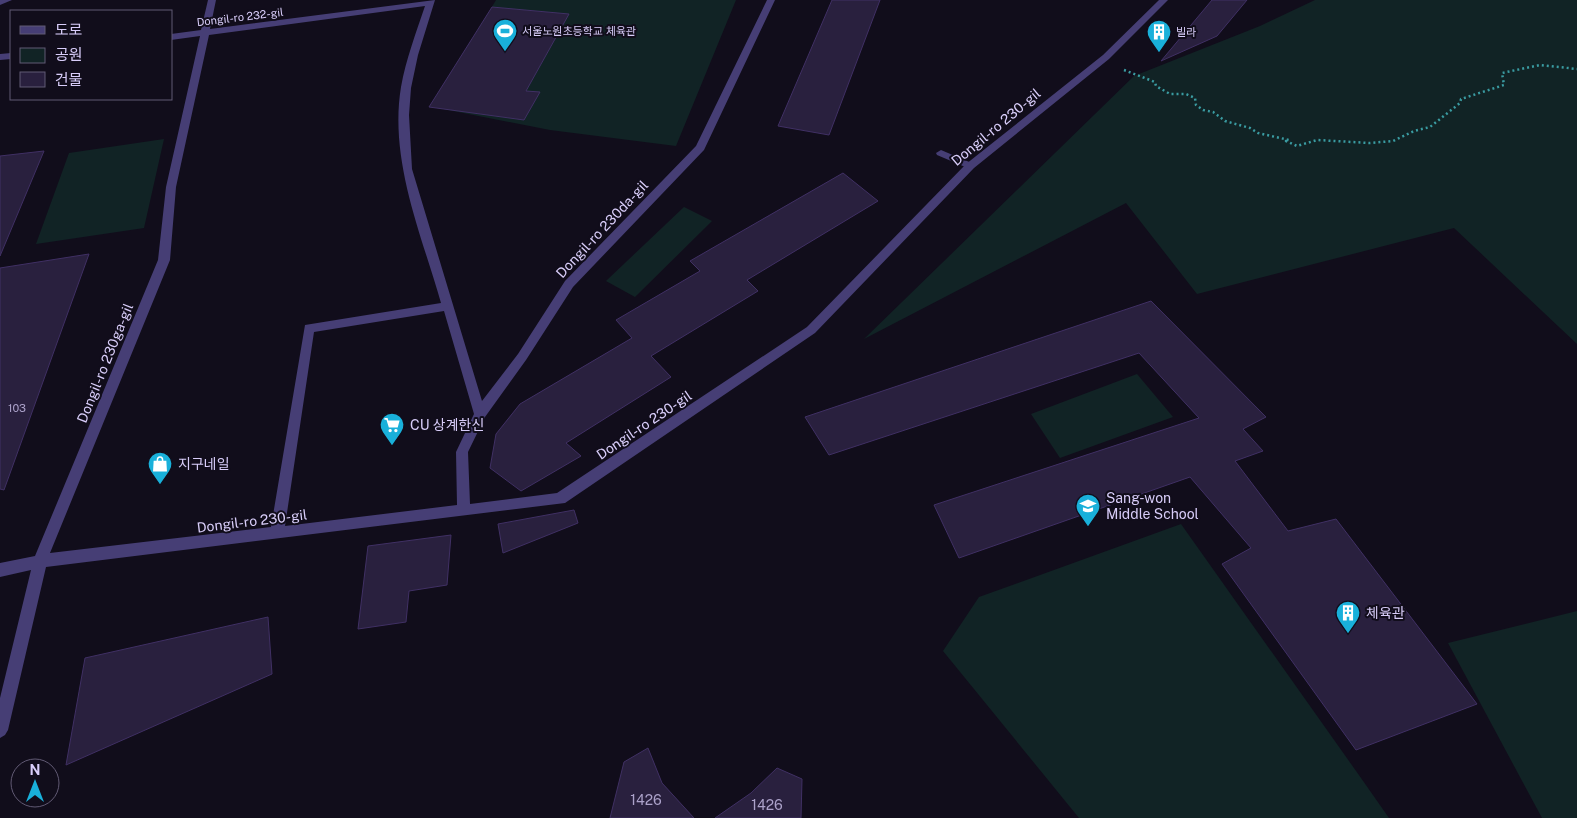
<svg xmlns="http://www.w3.org/2000/svg" width="1577" height="818" font-family="'Public Sans','Noto Sans KR',sans-serif">
	<style>
		.green { fill: #112325 }
		.building { fill: #29203e; stroke: #403064 }
		.lines { fill: none; stroke-linecap: round; stroke-linejoin: round }
		.path { stroke: #3a9ba1; stroke-width: 2.5; stroke-dasharray: 2 3; stroke-linecap: butt }
		.lane { fill: #463e75; fill-rule: evenodd }
		.street { fill: #463e75; fill-rule: evenodd }
		.labels { text-anchor: middle; stroke-width: 4; stroke-linejoin: round; paint-order: stroke }
		.far-street-label { font-size: 11px; fill: #d8cdf9; stroke: #110d1b }
		.far-poi-label { font-size: 11px; fill: #d8cdf9; stroke: #110d1b; text-anchor: start }
		.number-label { font-size: 11px; fill: #aca2ca }
		.street-label { font-size: 14px; fill: #d8cdf9; stroke: #110d1b }
		.poi-label { font-size: 14px; fill: #d8cdf9; stroke: #110d1b; text-anchor: start }
		.near-number-label { font-size: 14px; fill: #aca2ca }
	</style>
	<rect width="100%" height="100%" fill="#110d1b"/>
	<g class="green">
		<path d="M 496,0 L 736,0 L 676,146 L 550,130 L 433,107 Z"/>
		<path d="M 1315,0 L 1577,0 L 1577,344 L 1454,228 L 1197,294 L 1126,203 L 864,339 L 1134,76 L 1260,26 Z"/>
		<path d="M 164,139 L 144,228 L 36,244 L 69,153 Z"/>
		<path d="M 684,207 L 712,221 L 635,297 L 606,281 Z"/>
		<path d="M 1137,374 L 1173,417 L 1060,458 L 1031,414 Z"/>
		<path d="M 1181,524 L 1361,778 L 1389,818 L 1079,818 L 943,651 L 979,597 Z"/>
		<path d="M 1577,611 L 1577,818 L 1542,818 L 1448,643 Z"/>
	</g>
	<g class="building">
		<path d="M 832,0 L 880,0 L 829,135 L 778,126 Z"/>
		<path d="M 1212,0 L 1247,0 L 1217,36 L 1161,61 Z"/>
		<path d="M 492,7 L 569,14 L 526,91 L 540,92 L 524,120 L 429,107 Z"/>
		<path d="M 44,151 L 0,256 L 0,156 Z"/>
		<path d="M 843,173 L 878,201 L 747,280 L 758,291 L 651,356 L 671,377 L 566,443 L 581,456 L 521,491 L 490,468 L 496,434 L 520,404 L 632,338 L 616,320 L 700,271 L 690,261 Z"/>
		<path d="M 89,254 L 4,490 L 0,489 L 0,268 Z"/>
		<path d="M 1151,301 L 1266,417 L 1243,429 L 1263,451 L 1235,461 L 1288,531 L 1336,519 L 1477,704 L 1356,750 L 1222,564 L 1251,548 L 1190,477 L 959,558 L 934,505 L 1199,418 L 1139,353 L 829,455 L 805,417 Z"/>
		<path d="M 574,510 L 578,523 L 503,553 L 498,524 Z"/>
		<path d="M 451,535 L 447,585 L 409,591 L 406,622 L 358,629 L 368,546 Z"/>
		<path d="M 268,617 L 272,674 L 66,765 L 85,658 Z"/>
		<path d="M 648,748 L 662,783 L 694,818 L 610,818 L 624,762 Z"/>
		<path d="M 777,768 L 802,779 L 801,818 L 715,818 L 751,793 Z"/>
	</g>
	<g class="lines">
		<path class="path" d="M 1124,70 L 1155,82 L 1156,86 L 1170,94 L 1186,94 L 1195,98 L 1196,105 L 1203,110 L 1213,112 L 1225,121 L 1250,128 L 1258,133 L 1289,140 L 1286,141 L 1297,146 L 1317,140 L 1370,143 L 1393,141 L 1414,131 L 1430,127 L 1460,103 L 1461,99 L 1504,85 L 1502,73 L 1540,65 L 1577,69"/>
		<path class="lane" d="M 941,150 L 974,164 L 975,166 L 970,169 L 937,155 L 936,153 Z"/>
		<g class="street">
			<path d="M 0,0 L 12,0 L 0,5 Z"/>
			<path d="M 208,0 L 216,0 L 210,29 L 435,0 L 418,55 L 411,88 L 409,115 L 412,169 L 482,401 L 518,354 L 565,281 L 696,146 L 767,0 L 775,0 L 704,150 L 573,287 L 526,360 L 485,417 L 468,452 L 470,504 L 557,493 L 807,327 L 966,164 L 1103,55 L 1159,0 L 1168,0 L 1109,59 L 974,168 L 815,333 L 565,503 L 46,567 L 8,730 L 5,735 L 0,738 L 0,698 L 31,570 L 0,577 L 0,563 L 35,556 L 158,260 L 166,187 L 200,36 L 171,40 L 171,34 L 201,30 ZM 425,6 C 416,33 406,59 401,87 C 389,160 421,233 441,303 L 305,325 L 271,527 L 50,553 L 170,260 L 176,187 L 209,35 ZM 444,311 L 474,414 L 456,452 L 457,505 L 285,526 L 314,332 Z"/>
			<path d="M 11,53 L 11,59 L 0,60 L 0,54 Z"/>
		</g>
	</g>
	<defs>
		<symbol id="stadium-pin" viewBox="-11 -11 22 30"><path d="M0 17L-7.5 6A9.5 9.5 0 1 1 7.5 6Z" fill="#19b0da" stroke="#110d1b"/><path d="M0-5a6.5 5 0 1 0 0 10a6.5 5 0 1 0 0-10ZM-3.5-1.8h7v3.6h-7Z" fill="#fff"/></symbol>
		<symbol id="building-pin" viewBox="-11 -11 22 30"><path d="M0 17L-7.5 6A9.5 9.5 0 1 1 7.5 6Z" fill="#19b0da" stroke="#110d1b"/><path d="M-4-6H4V6H1V3H-1V6H-4ZM-2.5-4.3h1.7v1.8h-1.7ZM.8-4.3h1.7v1.8H.8ZM-2.5-1h1.7V.8h-1.7ZM.8-1h1.7V.8H.8Z" fill="#fff"/></symbol>
		<symbol id="supermarket-pin" viewBox="-11 -11 22 30"><path d="M0 17L-7.5 6A9.5 9.5 0 1 1 7.5 6Z" fill="#19b0da" stroke="#110d1b"/><path d="M-6-5.5h2.5l.6 2H6L4.5 2H-2.5L-4.4-4H-6ZM-1.5 3.2a1.3 1.3 0 1 0 .1 0ZM3 3.2a1.3 1.3 0 1 0 .1 0Z" fill="#fff"/></symbol>
		<symbol id="shop-pin" viewBox="-11 -11 22 30"><path d="M0 17L-7.5 6A9.5 9.5 0 1 1 7.5 6Z" fill="#19b0da" stroke="#110d1b"/><path d="M-5-2.5h2.3a2.7 3.5 0 0 1 5.4 0H5L5.5 6h-11ZM-1.5-2.5h3a1.5 2.3 0 0 0-3 0Z" fill="#fff"/></symbol>
		<symbol id="school-pin" viewBox="-11 -11 22 30"><path d="M0 17L-7.5 6A9.5 9.5 0 1 1 7.5 6Z" fill="#19b0da" stroke="#110d1b"/><path d="M0-5L7-2L0 1L-7-2ZM-4 1L0 2.5L4 1V4Q0 6-4 4Z" fill="#fff"/></symbol>
	</defs>
	<g fill-rule="evenodd">
		<use href="#stadium-pin" x="491" y="17" width="28" height="38"/>
		<use href="#building-pin" x="1145" y="18" width="28" height="38"/>
		<use href="#supermarket-pin" x="378" y="411" width="28" height="38"/>
		<use href="#shop-pin" x="146" y="450" width="28" height="38"/>
		<use href="#school-pin" x="1074" y="492" width="28" height="38"/>
		<use href="#building-pin" x="1334" y="599" width="28" height="38"/>
	</g>
	<g class="labels">
		<g class="far-street-label">
			<text transform="translate(240 17) rotate(-7)" y="4">Dongil-ro 232-gil</text>
		</g>
		<g class="far-poi-label">
			<text x="522" y="35">서울노원초등학교 체육관</text>
			<text x="1176" y="36">빌라</text>
		</g>
		<g class="number-label">
			<text x="17" y="412">103</text>
		</g>
		<g class="street-label">
			<text transform="translate(996 127) rotate(-40)" y="5">Dongil-ro 230-gil</text>
			<text transform="translate(602 229) rotate(-47)" y="5">Dongil-ro 230da-gil</text>
			<text transform="translate(105 363) rotate(-68)" y="5">Dongil-ro 230ga-gil</text>
			<text transform="translate(644 425) rotate(-34)" y="5">Dongil-ro 230-gil</text>
			<text transform="translate(252 521) rotate(-7)" y="5">Dongil-ro 230-gil</text>
		</g>
		<g class="poi-label">
			<text x="410" y="430">CU 상계한신</text>
			<text x="178" y="469">지구네일</text>
			<text x="1106" y="503">Sang-won<tspan x="1106" dy="16">Middle School</tspan></text>
			<text x="1366" y="618">체육관</text>
		</g>
		<g class="near-number-label">
			<text x="646" y="805">1426</text>
			<text x="767" y="810">1426</text>
		</g>
	</g>
	<rect x="10" y="10" width="162" height="90" fill="#110d1b" stroke="#615a74"/>
	<rect x="20" y="26" width="25" height="8" fill="#463e75" stroke="#615a74"/>
	<text x="55" y="35" font-size="15" fill="#d8cdf9">도로</text>
	<rect x="20" y="48" width="25" height="15" fill="#112325" stroke="#615a74"/>
	<text x="55" y="60" font-size="15" fill="#d8cdf9">공원</text>
	<rect x="20" y="72" width="25" height="15" fill="#29203e" stroke="#615a74"/>
	<text x="55" y="85" font-size="15" fill="#d8cdf9">건물</text>
	<g transform="translate(35 783)"><circle r="24" fill="#110d1b" stroke="#615a74"/>
	<path d="M0-4L9 19L0 12L-9 19Z" fill="#19b0da"/>
	<text y="-8" font-size="14" font-weight="bold" text-anchor="middle" fill="#d8cdf9">N</text>
	</g>
</svg>
